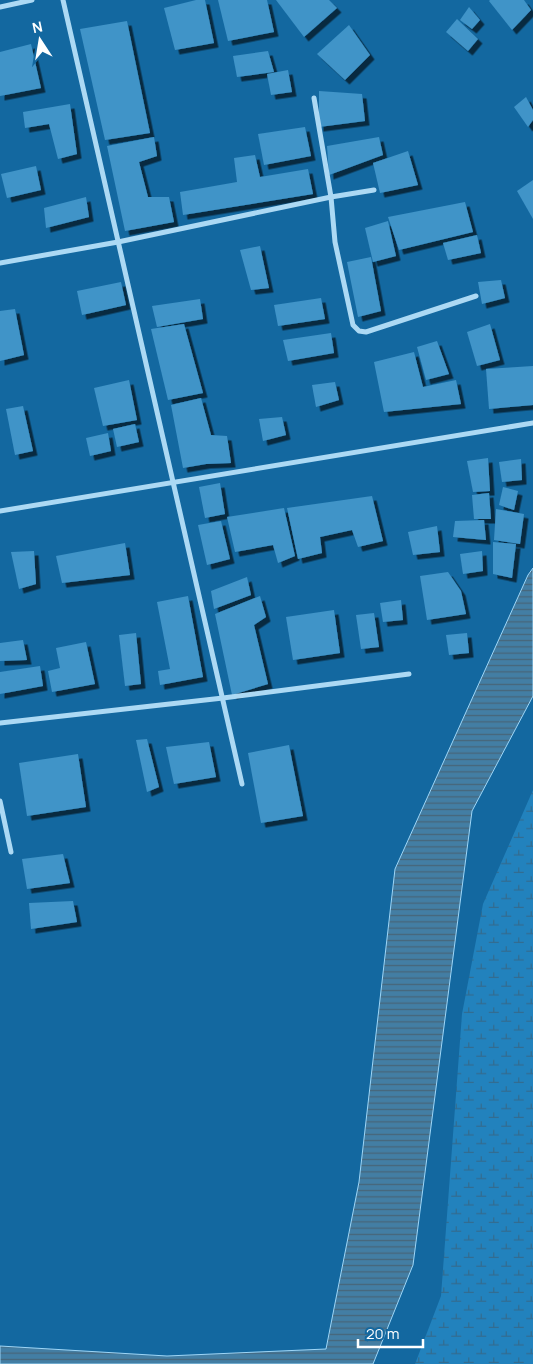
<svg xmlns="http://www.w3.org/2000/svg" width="533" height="1364" font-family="Manrope,sans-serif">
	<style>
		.wetland { fill: url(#wetland-marsh) }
		.water { fill: url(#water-rules); stroke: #9ed6f7 }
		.building { fill: #4094c8; filter: url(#shadow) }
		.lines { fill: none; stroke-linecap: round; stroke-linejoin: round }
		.street { stroke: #acd9f4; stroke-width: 5 }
	</style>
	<defs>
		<pattern id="wetland-marsh" width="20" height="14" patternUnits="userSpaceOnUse" patternTransform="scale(1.25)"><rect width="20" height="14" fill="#2282bd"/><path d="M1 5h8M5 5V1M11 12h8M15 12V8" fill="none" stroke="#336c90"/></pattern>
		<pattern id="water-rules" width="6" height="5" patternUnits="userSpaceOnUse" patternTransform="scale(1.25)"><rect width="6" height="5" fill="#437ea4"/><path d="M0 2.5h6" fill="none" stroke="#486578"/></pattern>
		<filter id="shadow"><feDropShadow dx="4.5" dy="4.5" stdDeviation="0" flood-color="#0009"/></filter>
	</defs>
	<rect width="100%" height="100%" fill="#1368a0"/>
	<path class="wetland" d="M 533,790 L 533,1364 L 415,1364 L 441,1296 L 462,1014 L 483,904 Z"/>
	<path class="water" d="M 533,568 L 533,696 L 472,811 L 413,1265 L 373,1364 L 0,1364 L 0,1346 L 167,1356 L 326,1349 L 359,1182 L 395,869 L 528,575 Z"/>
	<g class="building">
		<path d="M 196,0 L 205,0 L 214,43 L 175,50 L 164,8 Z"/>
		<path d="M 218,0 L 267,0 L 274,32 L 228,41 Z"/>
		<path d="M 276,0 L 329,0 L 337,8 L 304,37 Z"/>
		<path d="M 490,0 L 524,0 L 531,10 L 512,30 L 489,1 Z"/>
		<path d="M 469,7 L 480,20 L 472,29 L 460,20 Z"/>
		<path d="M 457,19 L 478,39 L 468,51 L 446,32 Z"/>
		<path d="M 127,21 L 150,133 L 105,140 L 80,29 Z"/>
		<path d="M 349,25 L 370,55 L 345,80 L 317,54 Z"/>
		<path d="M 31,44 L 41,88 L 0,96 L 0,52 Z"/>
		<path d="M 268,51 L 274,72 L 237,77 L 233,56 Z"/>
		<path d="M 288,70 L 292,92 L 271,95 L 267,74 Z"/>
		<path d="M 319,91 L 362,94 L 365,121 L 319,127 Z"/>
		<path d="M 526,97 L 533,110 L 533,120 L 528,127 L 514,107 Z"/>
		<path d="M 70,104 L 77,154 L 58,159 L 49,124 L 25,128 L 23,112 Z"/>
		<path d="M 305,127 L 311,156 L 264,165 L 258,134 Z"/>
		<path d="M 154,137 L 157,156 L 139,162 L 148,197 L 169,197 L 174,222 L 125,231 L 107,146 Z"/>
		<path d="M 379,137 L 383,155 L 329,175 L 327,146 Z"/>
		<path d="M 408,151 L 418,185 L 380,193 L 373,163 Z"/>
		<path d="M 255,155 L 260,177 L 308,169 L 313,194 L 183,215 L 180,192 L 237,182 L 234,158 Z"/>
		<path d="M 36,166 L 41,190 L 7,198 L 1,174 Z"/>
		<path d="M 533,180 L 533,219 L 517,191 Z"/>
		<path d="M 86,197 L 89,217 L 46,228 L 44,208 Z"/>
		<path d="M 465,202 L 473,232 L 399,250 L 388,217 Z"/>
		<path d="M 388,221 L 396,256 L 373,262 L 365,228 Z"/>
		<path d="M 477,235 L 481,253 L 448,260 L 443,243 Z"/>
		<path d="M 260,246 L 269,288 L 251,290 L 240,250 Z"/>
		<path d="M 371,257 L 381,311 L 358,317 L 347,262 Z"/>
		<path d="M 501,280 L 505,298 L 482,304 L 478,282 Z"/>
		<path d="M 121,282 L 126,305 L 82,315 L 77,291 Z"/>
		<path d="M 321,298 L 325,319 L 278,326 L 274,305 Z"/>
		<path d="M 200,299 L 203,319 L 157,327 L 152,306 Z"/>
		<path d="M 15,309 L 24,355 L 0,361 L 0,311 Z"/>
		<path d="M 184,324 L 203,393 L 168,400 L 151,329 Z"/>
		<path d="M 490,324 L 500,360 L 477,366 L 467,332 Z"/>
		<path d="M 331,333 L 334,353 L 288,361 L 283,340 Z"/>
		<path d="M 437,341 L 449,374 L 426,380 L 417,347 Z"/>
		<path d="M 414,352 L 423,387 L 456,380 L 461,404 L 384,412 L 374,362 Z"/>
		<path d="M 533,366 L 533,405 L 489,409 L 486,369 Z"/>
		<path d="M 129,380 L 137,420 L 103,426 L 94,388 Z"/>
		<path d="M 335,382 L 339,400 L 316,407 L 312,385 Z"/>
		<path d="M 201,398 L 211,435 L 227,436 L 231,463 L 206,464 L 183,468 L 171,405 Z"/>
		<path d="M 23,406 L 33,451 L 15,455 L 6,409 Z"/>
		<path d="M 282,417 L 286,435 L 263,441 L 259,419 Z"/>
		<path d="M 135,424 L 139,442 L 117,447 L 113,429 Z"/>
		<path d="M 108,433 L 111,451 L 90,456 L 86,438 Z"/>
		<path d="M 488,458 L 490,491 L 473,492 L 467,461 Z"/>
		<path d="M 521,459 L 522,480 L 502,482 L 499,462 Z"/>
		<path d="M 220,483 L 225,514 L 205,518 L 199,487 Z"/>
		<path d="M 503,487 L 518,491 L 514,510 L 499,505 Z"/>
		<path d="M 489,493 L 491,519 L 474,519 L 472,495 Z"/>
		<path d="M 372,496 L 383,541 L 358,547 L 352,530 L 320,537 L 322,553 L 298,559 L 287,508 Z"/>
		<path d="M 284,508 L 295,556 L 278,563 L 273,545 L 235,552 L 227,517 Z"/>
		<path d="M 496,509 L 524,514 L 520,544 L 494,540 Z"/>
		<path d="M 484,520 L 486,540 L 453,537 L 455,521 Z"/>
		<path d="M 221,521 L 230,559 L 207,565 L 198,525 Z"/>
		<path d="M 437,526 L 440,552 L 413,555 L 408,532 Z"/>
		<path d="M 493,542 L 516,544 L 512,578 L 493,574 Z"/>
		<path d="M 125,543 L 130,575 L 62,583 L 56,556 Z"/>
		<path d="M 34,551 L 36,584 L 19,589 L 11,552 Z"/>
		<path d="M 482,551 L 483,571 L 463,574 L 460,554 Z"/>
		<path d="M 448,572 L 461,591 L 466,614 L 427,620 L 420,576 Z"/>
		<path d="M 247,577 L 251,595 L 214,609 L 211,591 Z"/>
		<path d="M 188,596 L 203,677 L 160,685 L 158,671 L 170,669 L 157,602 Z"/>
		<path d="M 260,596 L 266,617 L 254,625 L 268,684 L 232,695 L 215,614 Z"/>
		<path d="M 401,600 L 403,620 L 383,622 L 380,603 Z"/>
		<path d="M 334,610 L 340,653 L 293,660 L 286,617 Z"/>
		<path d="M 374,613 L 379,647 L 361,649 L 356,615 Z"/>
		<path d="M 136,633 L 141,684 L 125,686 L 119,635 Z"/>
		<path d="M 467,633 L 469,653 L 449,655 L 446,635 Z"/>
		<path d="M 23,640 L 27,660 L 0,661 L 0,643 Z"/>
		<path d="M 86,642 L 95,684 L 52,692 L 48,671 L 60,668 L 56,648 Z"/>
		<path d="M 40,666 L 43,686 L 0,694 L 0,672 Z"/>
		<path d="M 147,739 L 159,787 L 147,792 L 136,740 Z"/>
		<path d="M 209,742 L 216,777 L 174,784 L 166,747 Z"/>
		<path d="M 289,745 L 303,816 L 261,823 L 248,753 Z"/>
		<path d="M 78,754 L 86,807 L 27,816 L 19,763 Z"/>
		<path d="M 63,854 L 70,883 L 27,889 L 22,859 Z"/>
		<path d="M 73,901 L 77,922 L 31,929 L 29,903 Z"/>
	</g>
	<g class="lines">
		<g class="street">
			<path d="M 63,0 L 242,784"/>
			<path d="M 0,7 L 32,0"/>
			<path d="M 314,98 L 331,197 L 335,242 L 353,325 L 359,331 L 366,332 L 476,296"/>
			<path d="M 0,263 L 118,242 L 331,197 L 374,190"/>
			<path d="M 0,511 L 533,423"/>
			<path d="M 0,723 L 223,698 L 409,674"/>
			<path d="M 0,801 L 11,852"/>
		</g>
	</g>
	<g transform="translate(40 40) rotate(348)" stroke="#1368a0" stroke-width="4" paint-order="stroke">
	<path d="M0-4L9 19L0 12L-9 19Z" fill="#ffffff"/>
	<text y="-8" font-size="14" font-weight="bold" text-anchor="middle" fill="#ffffff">N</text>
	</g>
	<path d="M358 1339v8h65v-8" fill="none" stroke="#ffffff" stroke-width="2.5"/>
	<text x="366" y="1339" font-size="15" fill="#ffffff" stroke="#1368a0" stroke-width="4" paint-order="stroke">20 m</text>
</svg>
